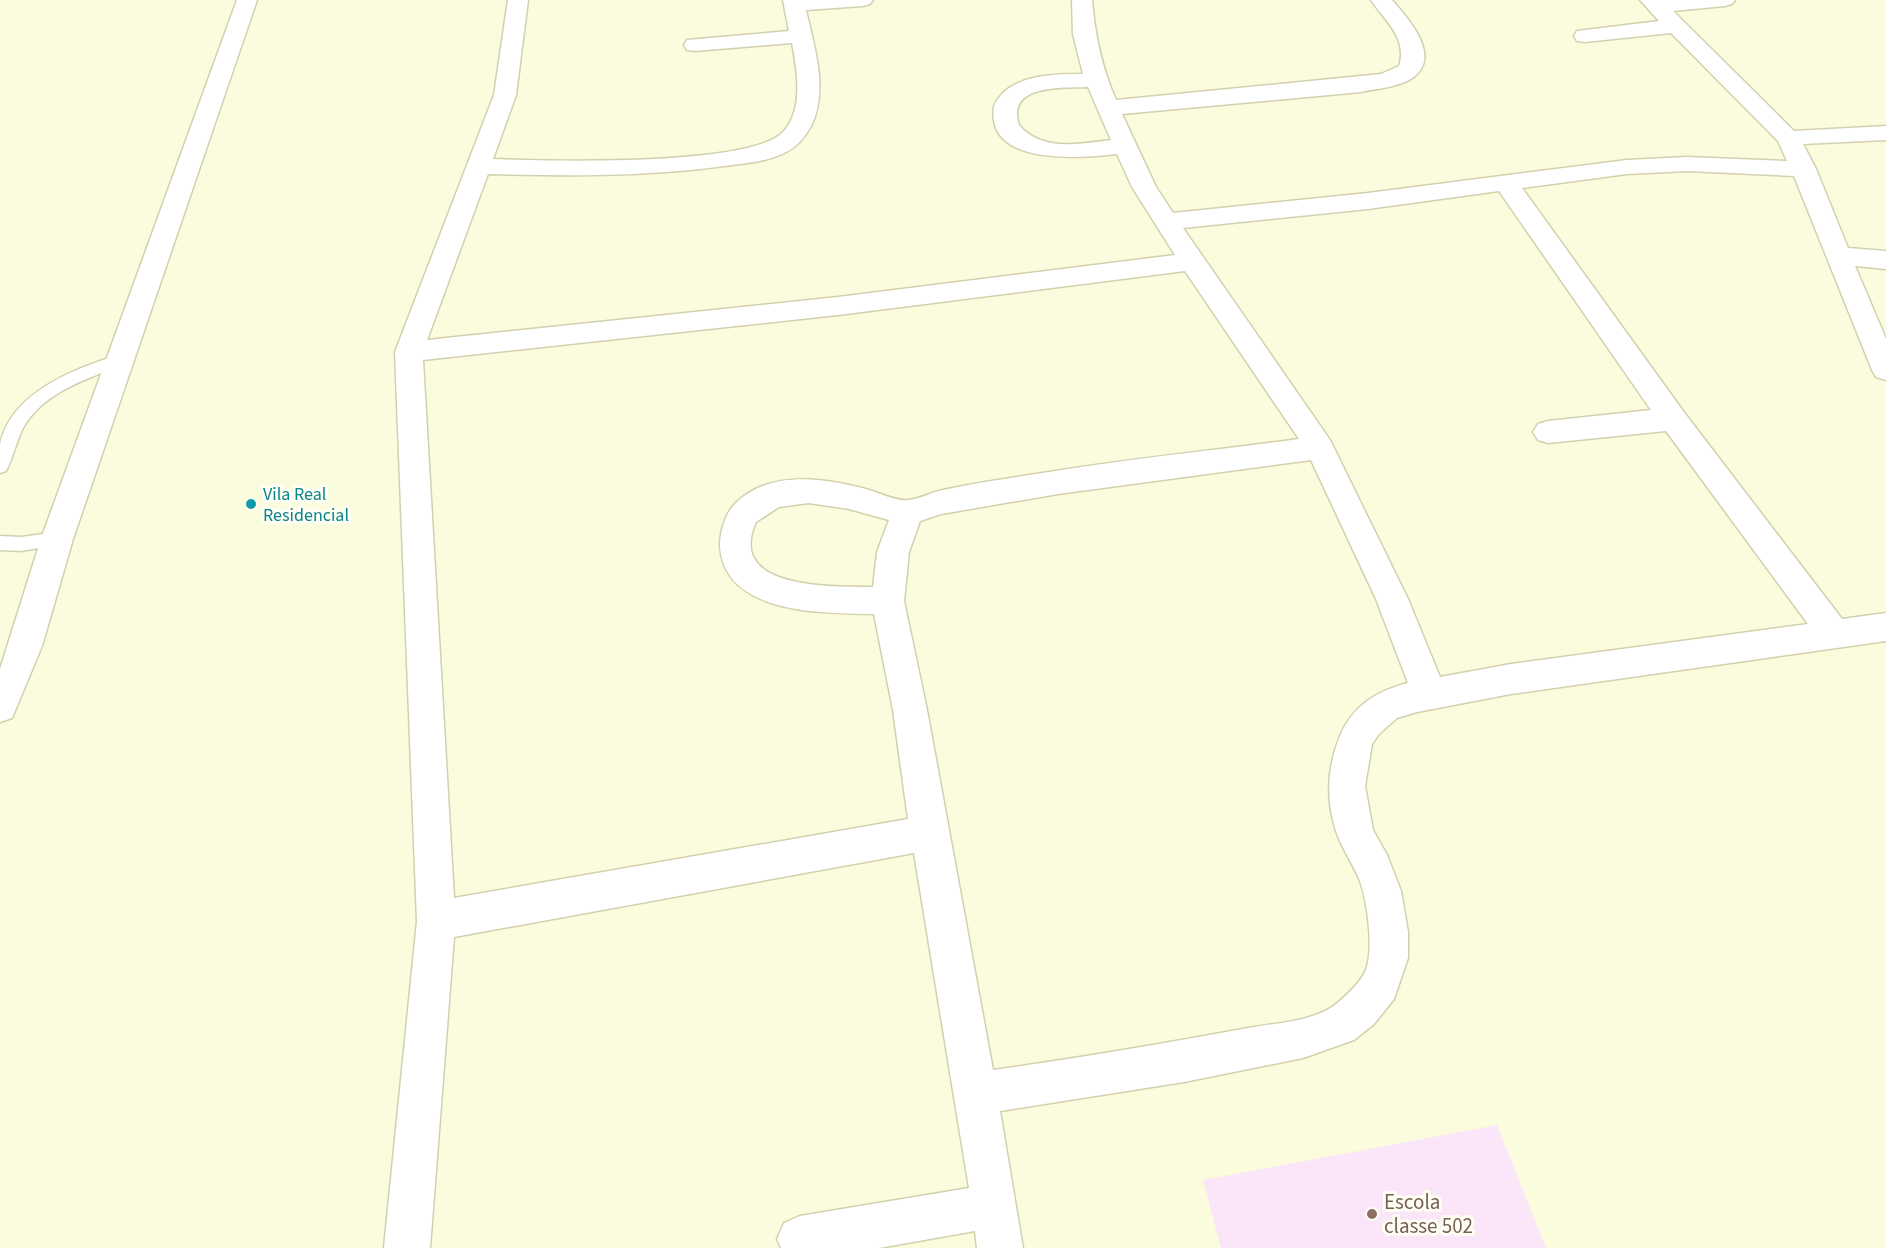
<svg xmlns="http://www.w3.org/2000/svg" width="1886" height="1248" font-family="'Source Sans 3',sans-serif">
	<style>
		.residential { fill: #fbfcde }
		.education { fill: #fbe6f9 }
		.lines { fill: none; stroke-linecap: round; stroke-linejoin: round }
		.lane-casing { stroke: #d3d0ae; stroke-width: 3 }
		.street-casing { stroke: #d3d0ae; stroke-width: 3 }
		.lane { fill: #fff; fill-rule: evenodd }
		.street { fill: #fff; fill-rule: evenodd }
		.culture-dot { fill: #0f9aa8; stroke: #fefff3; stroke-width: 2 }
		.education-dot { fill: #8d6e63; stroke: #fefff3; stroke-width: 2 }
		.labels { text-anchor: middle; stroke-width: 6; stroke-linejoin: round; paint-order: stroke }
		.culture-label { font-size: 18px; fill: #0d838f; stroke: #fefff3; text-anchor: start }
		.near-education-label { font-size: 21px; fill: #785e54; stroke: #fefff3; text-anchor: start }
	</style>
	<rect width="100%" height="100%" fill="#fcfeea"/>
	<rect class="residential" x="0" y="0" width="1886" height="1248"/>
	<path class="education" d="M 1497,1125 L 1546,1248 L 1221,1248 L 1203,1180 Z"/>
	<g class="lines">
		<defs>
			<g id="lane">
				<path d="M 119,355 L 124,356 L 127,360 L 124,364 C 88,379 44,391 23,428 C 16,442 13,458 6,471 L 0,473 C 0,464 0,454 0,445 C 10,393 75,368 119,355 Z"/>
				<path d="M 57,532 L 63,534 L 66,539 L 63,544 L 21,551 L 0,550 L 0,536 L 21,537 Z"/>
			</g>
			<g id="street">
				<path d="M 237,0 L 257,0 L 73,539 L 42,646 L 12,718 L 0,722 L 0,669 L 41,539 Z"/>
				<path d="M 508,0 L 528,0 L 516,95 L 493,159 C 544,161 754,167 784,131 C 804,108 797,70 792,43 L 695,51 L 687,50 L 684,45 L 687,40 L 789,31 L 783,0 L 873,0 L 870,4 L 863,6 L 806,10 C 814,46 829,91 811,126 C 805,137 797,147 786,152 C 768,162 745,163 724,166 C 646,177 567,176 488,174 L 427,340 L 838,297 L 1175,255 L 1132,187 L 1117,154 C 1081,158 985,167 994,106 C 1008,74 1054,74 1083,74 L 1073,34 L 1072,0 L 1092,0 C 1095,36 1102,68 1116,100 L 1381,74 L 1399,66 C 1408,38 1385,21 1371,0 L 1392,0 C 1406,16 1438,51 1418,73 C 1406,87 1378,88 1361,92 L 1122,114 L 1156,187 L 1173,213 L 1368,193 L 1627,160 L 1687,157 L 1787,161 L 1778,141 L 1671,33 L 1585,42 L 1577,41 L 1574,36 L 1577,31 L 1585,30 L 1659,21 L 1640,0 L 1735,0 L 1732,4 L 1725,6 L 1673,11 L 1794,131 L 1886,126 L 1886,140 L 1803,144 L 1816,169 L 1848,248 L 1886,251 L 1886,269 L 1855,266 L 1886,339 L 1886,380 L 1876,377 L 1872,370 L 1794,176 L 1687,171 L 1627,174 L 1522,188 L 1683,411 L 1842,619 L 1886,613 L 1886,641 L 1511,694 L 1417,712 L 1397,718 L 1379,734 L 1372,744 L 1365,786 L 1373,830 L 1387,855 L 1401,891 L 1408,932 L 1408,958 L 1394,999 L 1374,1024 L 1354,1040 L 1303,1058 L 1184,1082 L 1000,1111 L 1023,1248 L 977,1248 L 975,1231 L 879,1248 L 781,1248 L 777,1239 L 784,1223 L 800,1216 L 969,1188 L 914,853 L 454,937 L 430,1248 L 384,1248 L 417,921 L 395,352 L 494,95 ZM 1088,87 L 1111,140 C 1080,144 1042,152 1019,125 C 1006,84 1062,88 1088,87 ZM 1499,191 L 1651,410 L 1548,421 L 1538,424 L 1533,432 L 1538,440 L 1548,443 L 1666,431 L 1808,624 L 1511,664 L 1440,677 L 1408,599 L 1330,440 L 1183,228 L 1368,209 ZM 1185,271 L 1299,439 C 1218,450 1136,458 1055,471 C 1018,477 980,482 943,490 C 932,492 920,499 909,500 C 897,502 880,493 869,490 C 829,479 773,469 738,501 C 726,511 720,530 720,546 C 724,615 824,613 874,614 L 893,710 L 908,819 L 454,898 L 423,360 L 838,315 ZM 1311,460 L 1376,599 L 1408,683 C 1377,691 1353,705 1340,736 C 1329,763 1326,792 1333,820 C 1337,840 1348,856 1357,874 C 1367,894 1375,951 1365,972 C 1359,984 1346,996 1335,1005 C 1312,1022 1275,1023 1248,1028 C 1163,1044 1078,1058 993,1070 L 927,710 L 904,601 L 909,552 L 920,521 L 941,514 L 1058,494 ZM 809,503 L 849,509 L 889,520 L 877,552 L 873,587 C 835,586 725,591 756,522 L 779,507 Z"/>
			</g>
		</defs>
		<use href="#lane" class="lane-casing"/>
		<use href="#street" class="street-casing"/>
		<use href="#lane" class="lane"/>
		<use href="#street" class="street"/>
	</g>
	<circle class="culture-dot" cx="251" cy="504" r="6"/>
	<circle class="education-dot" cx="1372" cy="1214" r="6"/>
	<g class="labels">
		<g class="culture-label">
			<text x="263" y="500">Vila Real<tspan x="263" dy="21">Residencial</tspan></text>
		</g>
		<g class="near-education-label">
			<text x="1384" y="1209">Escola<tspan x="1384" dy="24">classe 502</tspan></text>
		</g>
	</g>
</svg>
